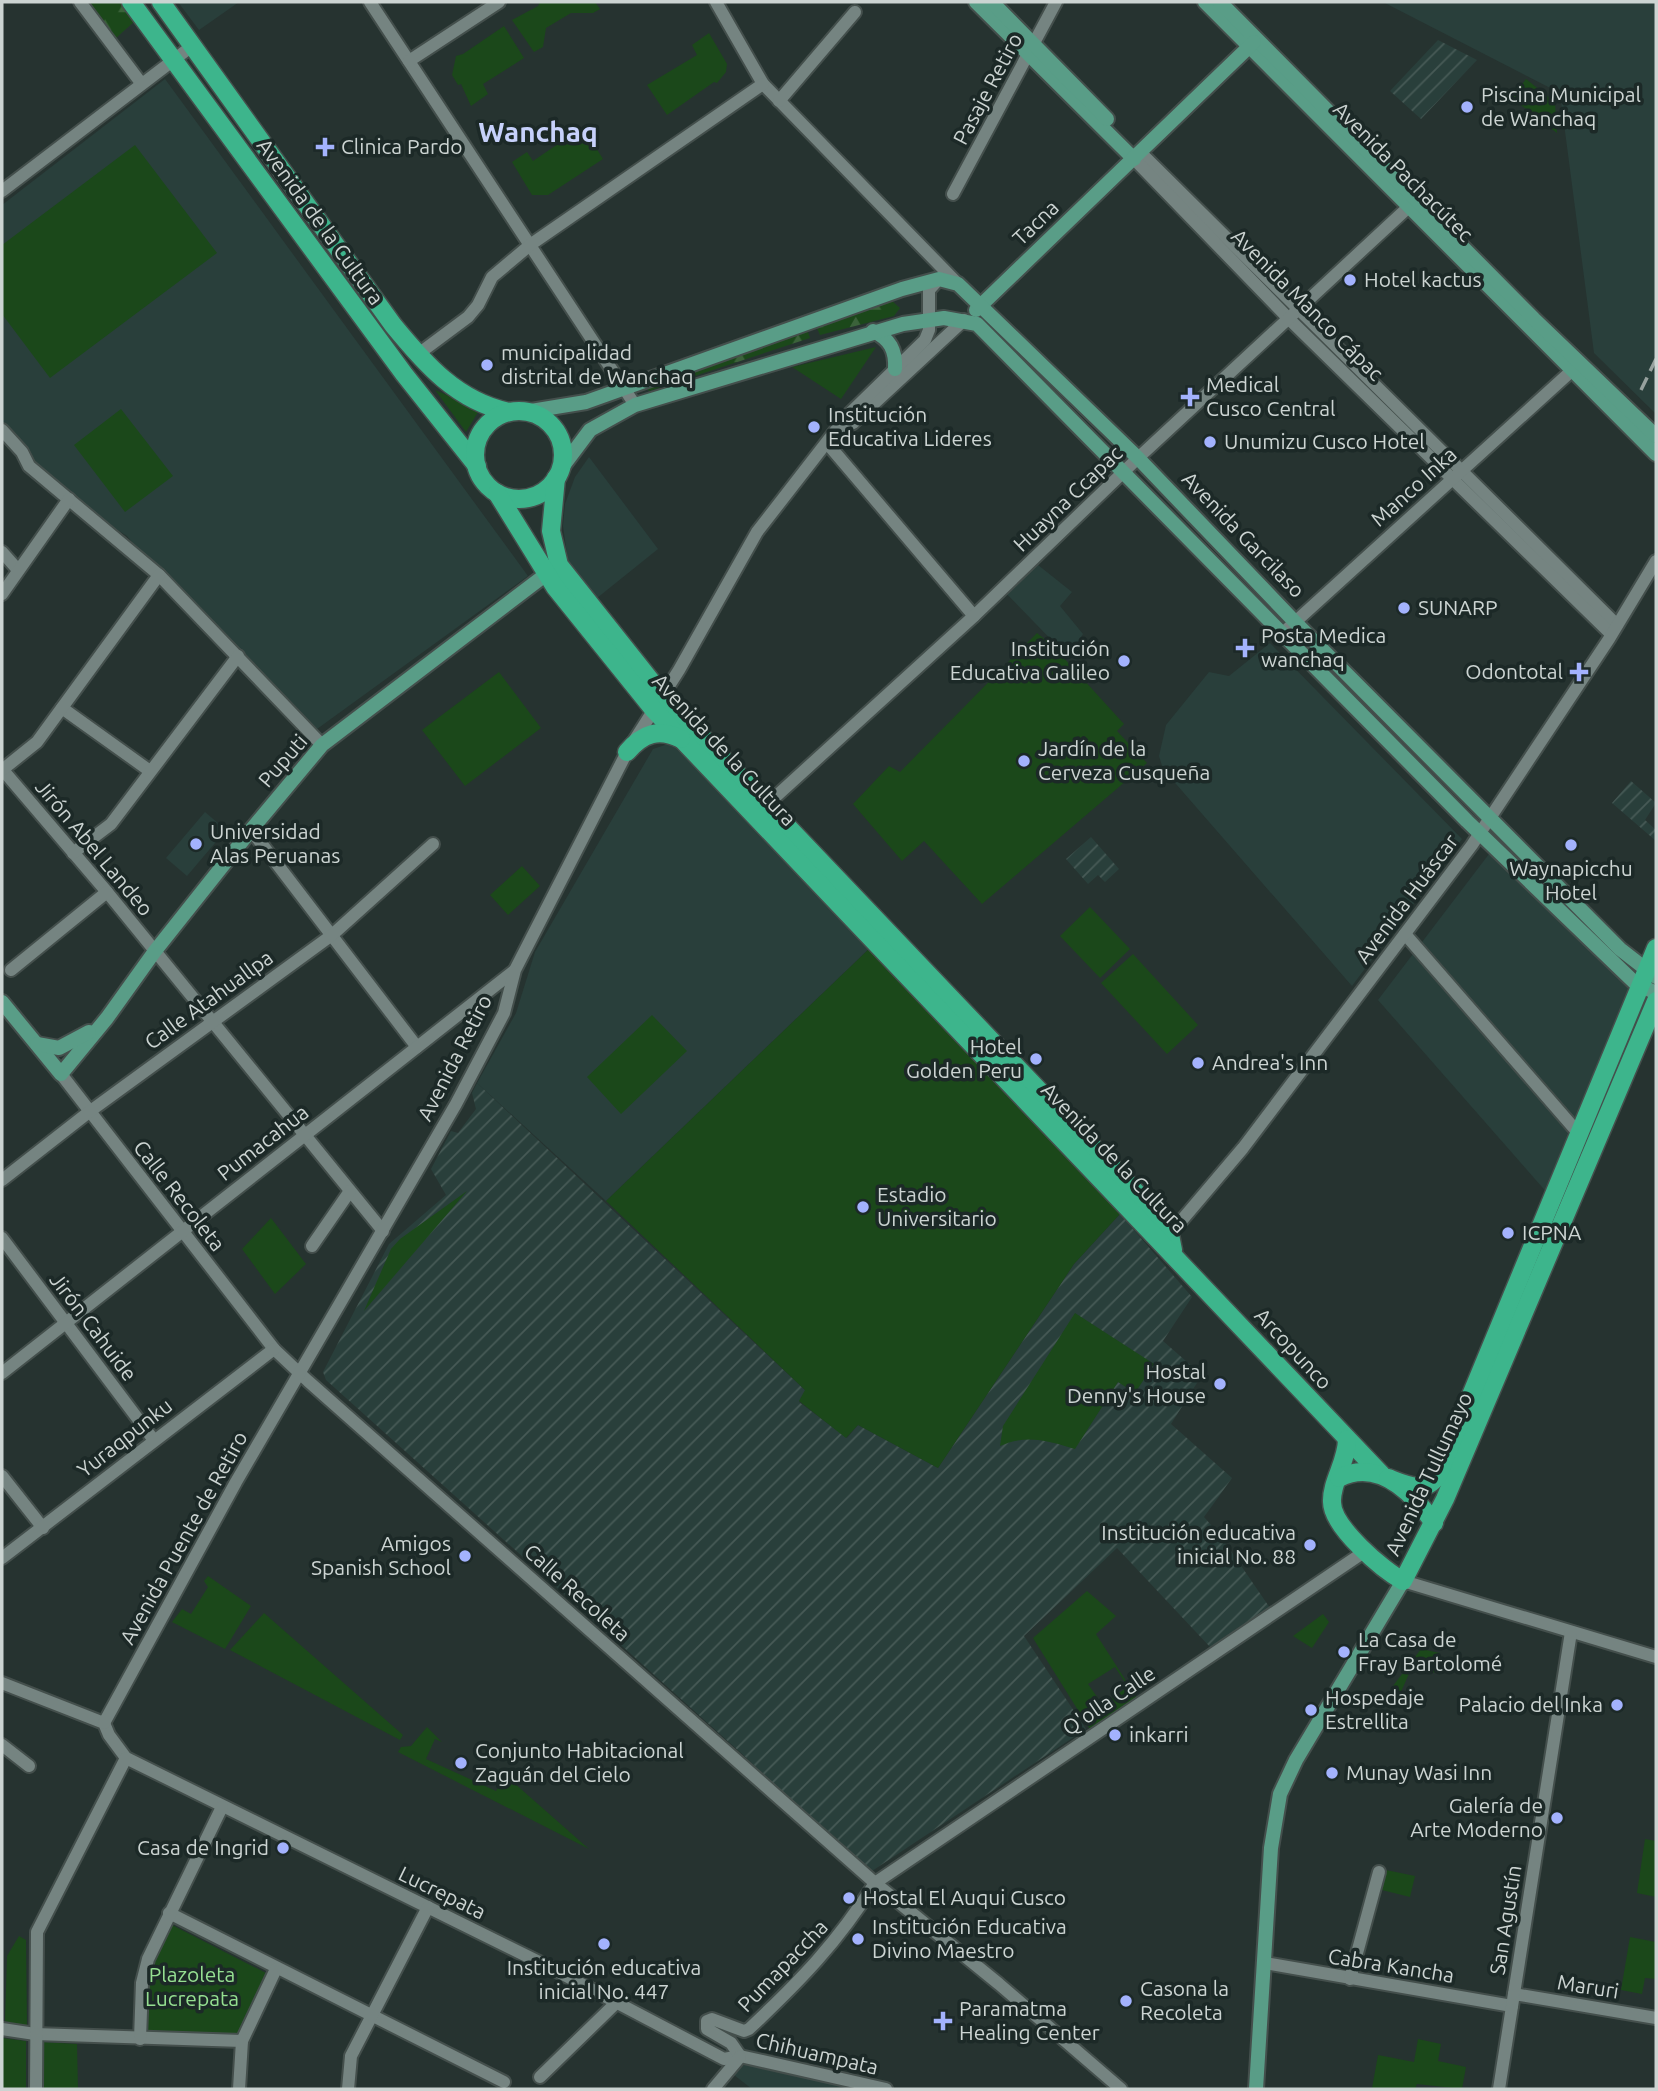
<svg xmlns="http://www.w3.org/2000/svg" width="1658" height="2091" font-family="Ubuntu,sans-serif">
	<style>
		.built { fill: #293f3b }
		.industrial { fill: url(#industrial-furrows) }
		.green { fill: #1b481a; fill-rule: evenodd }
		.forest { fill: url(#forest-firs) }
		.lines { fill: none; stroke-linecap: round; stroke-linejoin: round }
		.street-casing { stroke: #444f4c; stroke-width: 16 }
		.secondary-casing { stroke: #444f4c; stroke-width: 18 }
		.primary-casing { stroke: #444f4c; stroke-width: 21 }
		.street { stroke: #758481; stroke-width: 12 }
		.secondary { stroke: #599d87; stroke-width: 14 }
		.primary { stroke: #3db58c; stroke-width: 18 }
		.rail { stroke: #97a19e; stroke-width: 3.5; stroke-dasharray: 14 7; stroke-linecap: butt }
		.poi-dot { fill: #a3b2fd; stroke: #1c2927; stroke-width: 2.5 }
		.labels { text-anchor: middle; stroke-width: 7; stroke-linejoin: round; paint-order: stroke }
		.street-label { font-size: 21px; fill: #ccd4d2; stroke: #1c2927 }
		.poi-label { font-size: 21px; fill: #ccd4d2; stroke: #1c2927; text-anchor: start }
		.park-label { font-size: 21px; fill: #95df91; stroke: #1c2927 }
		.district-label { font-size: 28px; font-weight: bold; fill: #c7d1fb; stroke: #1c2927 }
	</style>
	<defs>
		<pattern id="industrial-furrows" width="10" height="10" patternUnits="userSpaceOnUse" patternTransform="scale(1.75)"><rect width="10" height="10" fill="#293f3b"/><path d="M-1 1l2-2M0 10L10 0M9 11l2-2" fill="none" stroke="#475a56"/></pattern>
		<pattern id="forest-firs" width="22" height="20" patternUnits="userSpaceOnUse" patternTransform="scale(1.75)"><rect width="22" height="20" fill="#1b481a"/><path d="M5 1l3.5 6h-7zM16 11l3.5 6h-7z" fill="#3b623a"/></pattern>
	</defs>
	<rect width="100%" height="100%" fill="#263330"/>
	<g class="built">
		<path d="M 178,2 L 239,2 L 199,30 Z"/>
		<path d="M 1383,2 L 1656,2 L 1656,414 L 1594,353 L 1560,93 Z"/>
		<path d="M 165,79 L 528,576 L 317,729 L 159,575 L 127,536 L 69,499 L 29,466 L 2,427 L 2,205 Z"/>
		<path d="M 589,457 L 658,549 L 597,598 L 568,561 L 563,526 L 565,504 L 575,477 Z"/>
		<path d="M 1033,561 L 1072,592 L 1060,606 L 1083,634 L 1069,658 L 1002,589 Z"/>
		<path d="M 1270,643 L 1462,839 L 1352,986 L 1163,769 L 1159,756 L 1166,725 L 1209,672 L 1229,676 Z"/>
		<path d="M 671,743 L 871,947 L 606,1201 L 477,1083 L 516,1013 L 535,952 L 653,749 Z"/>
		<path d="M 205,812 L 226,830 L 187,876 L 166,858 Z"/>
		<path d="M 1489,854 L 1629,989 L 1631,996 L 1549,1195 L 1378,1000 Z"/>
		<path d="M 748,2061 L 845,2087 L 752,2089 L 734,2075 Z"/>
	</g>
	<g class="industrial">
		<path d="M 1438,40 L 1477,60 L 1421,119 L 1390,91 Z"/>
		<path d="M 1631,781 L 1656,803 L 1645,820 L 1656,830 L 1656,841 L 1612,803 Z"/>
		<path d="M 1091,837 L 1119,869 L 1105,882 L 1098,875 L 1088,884 L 1066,859 Z"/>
		<path d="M 477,1083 L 806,1391 L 799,1402 L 847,1438 L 858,1425 L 938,1468 L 1074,1264 L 1120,1214 L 1192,1297 L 1163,1341 L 1202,1375 L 1171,1424 L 1232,1478 L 1204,1517 L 1220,1535 L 1270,1608 L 1211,1648 L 1117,1548 L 1024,1636 L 1086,1729 L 869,1873 L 741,1753 L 326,1380 L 323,1372 L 389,1244 L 446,1195 L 431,1169 L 451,1131 L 458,1133 L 476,1109 L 472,1093 Z"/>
	</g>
	<g class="green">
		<path d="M 540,2 L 595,2 L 600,9 L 593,13 L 571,13 L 546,28 L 543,47 L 534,52 L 512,20 L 538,6 Z"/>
		<path d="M 504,26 L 524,58 L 483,84 L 488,94 L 471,106 L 461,84 L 458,85 L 452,75 L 456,56 L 463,54 Z"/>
		<path d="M 709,33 L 727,64 L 726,72 L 717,83 L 714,82 L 667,115 L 647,85 L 697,55 L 692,45 Z"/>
		<path d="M 1526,79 L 1555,102 L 1557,133 L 1512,98 Z"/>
		<path d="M 583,127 L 603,159 L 548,195 L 532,195 L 512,162 L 527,152 L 533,161 Z"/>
		<path d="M 135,145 L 217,253 L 50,378 L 2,314 L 2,245 Z"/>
		<path d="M 876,347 L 841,399 L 792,367 Z"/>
		<path d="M 435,390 L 480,409 L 466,432 Z"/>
		<path d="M 121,409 L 173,476 L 125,512 L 74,445 Z"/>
		<path d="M 1037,633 L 1052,645 L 1124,724 L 1117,731 L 1147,763 L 982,904 L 924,841 L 902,861 L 853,804 L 889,766 L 900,772 Z"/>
		<path d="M 499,672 L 541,728 L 465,786 L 422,730 Z"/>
		<path d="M 522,866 L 540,886 L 508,915 L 490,895 Z"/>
		<path d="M 1090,907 L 1130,949 L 1100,978 L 1060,936 Z"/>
		<path d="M 871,947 L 1120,1214 L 1074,1264 L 938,1468 L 858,1425 L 846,1438 L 799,1401 L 805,1390 L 606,1201 Z"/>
		<path d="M 1133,954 L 1198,1025 L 1167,1054 L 1101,983 Z"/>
		<path d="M 652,1015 L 687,1051 L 621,1114 L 587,1077 Z"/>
		<path d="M 467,1191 L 364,1311 L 391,1249 L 400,1239 Z"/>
		<path d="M 271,1218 L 306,1264 L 275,1294 L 242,1249 Z"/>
		<path d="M 1075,1313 L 1154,1364 L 1135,1393 L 1118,1382 L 1075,1449 C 1049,1441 1026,1434 1000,1446 L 1003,1426 Z"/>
		<path d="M 208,1576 L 251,1606 L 225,1649 L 172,1622 L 182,1609 L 191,1614 L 208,1587 L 204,1581 Z"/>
		<path d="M 1087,1591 L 1116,1616 L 1096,1634 L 1137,1698 L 1091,1731 L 1033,1638 ZM 1115,1667 L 1128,1687 L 1102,1704 L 1088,1684 Z"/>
		<path d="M 264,1613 L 403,1735 L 400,1740 L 230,1650 Z"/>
		<path d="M 1323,1614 L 1329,1622 L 1312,1648 L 1293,1636 Z"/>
		<path d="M 1421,1649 L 1440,1653 L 1437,1673 L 1411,1669 L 1401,1692 L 1393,1686 Z"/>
		<path d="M 427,1727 L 442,1742 L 435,1739 L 426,1759 L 496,1791 L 505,1775 L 589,1849 L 398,1752 L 401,1747 L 411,1746 Z"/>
		<path d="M 1645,1839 L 1656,1841 L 1656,1897 L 1637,1893 Z"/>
		<path d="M 1386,1870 L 1415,1876 L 1410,1897 L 1382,1890 Z"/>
		<path d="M 172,1925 L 266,1973 L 237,2035 L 146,2030 L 147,1968 Z"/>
		<path d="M 19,1936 L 26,1940 L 27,2027 L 5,2021 L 7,1956 Z"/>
		<path d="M 1630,1937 L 1656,1942 L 1656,1979 L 1645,1978 L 1642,1994 L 1621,1990 Z"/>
		<path d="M 2,2038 L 26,2041 L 26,2089 L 2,2089 Z"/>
		<path d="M 1418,2039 L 1441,2044 L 1438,2061 L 1466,2067 L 1462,2089 L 1417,2084 L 1415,2089 L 1372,2088 L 1378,2055 L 1414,2062 Z"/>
		<path d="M 42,2042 L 77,2044 L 78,2089 L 42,2089 Z"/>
	</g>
	<g class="forest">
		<path d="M 89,2 L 122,2 L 135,21 L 116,38 Z"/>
		<path d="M 892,301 L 900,308 L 894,316 L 820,335 L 816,326 L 881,302 Z"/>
		<path d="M 807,329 L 810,338 L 649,391 L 644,383 Z"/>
	</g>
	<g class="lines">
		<defs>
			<g id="street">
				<path d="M 80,2 L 141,83"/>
				<path d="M 370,2 L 635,405"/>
				<path d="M 716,2 L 763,84 L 958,284"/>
				<path d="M 409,61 L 499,2"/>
				<path d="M 779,101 L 855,12"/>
				<path d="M 1140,152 L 1617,625"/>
				<path d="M 1134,159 L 1290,320 L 1611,634"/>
				<path d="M 2,191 L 192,46"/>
				<path d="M 953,194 L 1056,2"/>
				<path d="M 417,355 L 468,317 L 478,305 L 492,277 L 530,245 L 763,84"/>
				<path d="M 2,430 L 22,452 L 29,466 L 159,575 L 322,745"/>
				<path d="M 839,430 L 853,423 L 964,320"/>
				<path d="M 827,443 L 974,616"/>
				<path d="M 2,552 L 18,570"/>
				<path d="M 2,594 L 69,499"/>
				<path d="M 1283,633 L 1578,365"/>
				<path d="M 62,708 L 150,771"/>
				<path d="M 2,769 L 107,892 L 383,1231"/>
				<path d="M 2,770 L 37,742 L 159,575"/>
				<path d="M 762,809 L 974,616 L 1138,458 L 1414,202"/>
				<path d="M 251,830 L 417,1047"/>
				<path d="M 73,853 L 111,824 L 238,656"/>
				<path d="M 1405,934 L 1580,1135"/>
				<path d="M 11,970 L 107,892"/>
				<path d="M 61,1074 L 274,1349 L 308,1381 L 875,1883 L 999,1984 L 1121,2089"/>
				<path d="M 2,1180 L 89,1112 L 332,935 L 433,844"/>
				<path d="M 2,1238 L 153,1439"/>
				<path d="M 1165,1240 L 1243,1148 L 1472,845 L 1609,639 L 1656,561"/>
				<path d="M 312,1246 L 350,1191"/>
				<path d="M 2,1373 L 514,971"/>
				<path d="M 2,1476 L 43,1528"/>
				<path d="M 2,1558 L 274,1349"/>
				<path d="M 1403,1581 L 1656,1657"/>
				<path d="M 2,1683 L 104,1723 L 109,1735 L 126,1758 L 551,1968 L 724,2059 L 740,2056"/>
				<path d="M 104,1723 L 236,1482 L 456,1104 L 504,1013 L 515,970 L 627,752 L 679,670 L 757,532 L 847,416 L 925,340 L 929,330 L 929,290 L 939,279"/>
				<path d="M 2,1745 L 29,1766"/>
				<path d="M 169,1913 L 504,2082"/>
				<path d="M 1265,1963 L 1512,2006"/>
				<path d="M 1350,1979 L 1379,1872"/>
				<path d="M 1514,1994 L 1656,2018"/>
				<path d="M 2,2029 L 35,2034 L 242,2041"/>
				<path d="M 140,2039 L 142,1983 L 148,1959 L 222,1807"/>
				<path d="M 740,2056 L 731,2043 L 707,2029 L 707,2021 L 712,2019 L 744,2031 L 749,2029 C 801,1980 837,1943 875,1883 L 1364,1552"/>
				<path d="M 740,2056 L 886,2089"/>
				<path d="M 540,2077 L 617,2002"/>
				<path d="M 36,2089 L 37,1932 L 126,1758"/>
				<path d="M 239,2089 L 242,2041 L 276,1969"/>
				<path d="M 348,2089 L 351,2056 L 428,1907"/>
				<path d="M 713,2089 L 740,2057"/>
				<path d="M 1499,2089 L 1571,1632"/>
			</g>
			<g id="secondary">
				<path d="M 976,2 L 1134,159"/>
				<path d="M 992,2 L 1107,119"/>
				<path d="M 1205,2 L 1656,454"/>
				<path d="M 1220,2 L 1534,319 L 1656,436"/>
				<path d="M 976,310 L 1254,42"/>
				<path d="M 873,331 C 890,339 896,350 895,369"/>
				<path d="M 525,412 L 586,402 L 902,289 L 939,279 L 958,284 L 1138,458 L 1295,622 L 1620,949 L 1656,977"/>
				<path d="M 560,470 L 590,430 L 635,405 L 903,324 L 944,318 L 977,324 L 1467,821 L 1634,982 L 1656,993"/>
				<path d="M 2,1002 L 61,1074 L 107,1018 L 155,951 L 251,830 L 322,745 L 553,569"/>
				<path d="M 37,1044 L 59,1048 L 89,1032"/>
				<path d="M 1256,2089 L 1271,1848 L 1280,1794 L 1296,1760 L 1403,1581"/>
			</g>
			<g id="primary">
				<path d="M 131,2 L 404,374 L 477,466"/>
				<path d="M 161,2 L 393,325 C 425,364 457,401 509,412"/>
				<circle cx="519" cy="455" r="44"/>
				<path d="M 556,478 L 551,531 L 559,565 L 663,696 L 1150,1207 L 1170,1235 L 1173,1250"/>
				<path d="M 497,493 L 555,587 L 654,710 L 1381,1474"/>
				<path d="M 627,752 C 643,733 659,728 681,739"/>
				<path d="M 1347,1439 C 1347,1462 1331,1482 1332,1502 C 1332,1527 1383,1570 1403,1581 L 1445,1499 L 1656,1001"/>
				<path d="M 1339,1478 C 1378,1458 1412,1492 1434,1523"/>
				<path d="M 1388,1478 C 1406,1485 1425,1495 1438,1475 L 1656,948"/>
			</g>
		</defs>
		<use href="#street" class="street-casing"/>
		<use href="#secondary" class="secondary-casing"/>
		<use href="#primary" class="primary-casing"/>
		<use href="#street" class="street"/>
		<use href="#secondary" class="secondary"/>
		<use href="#primary" class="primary"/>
		<path class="rail" d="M 1641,390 L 1656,359"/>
	</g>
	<g class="poi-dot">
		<circle cx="1467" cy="107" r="7"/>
		<path d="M321.5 136.5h7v7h7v7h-7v7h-7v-7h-7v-7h7z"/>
		<circle cx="1350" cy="280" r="7"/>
		<circle cx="487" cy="365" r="7"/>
		<path d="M1186.5 386.5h7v7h7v7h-7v7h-7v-7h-7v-7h7z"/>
		<circle cx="814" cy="427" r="7"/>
		<circle cx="1210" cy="442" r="7"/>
		<circle cx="1404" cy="608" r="7"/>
		<path d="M1241.5 637.5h7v7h7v7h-7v7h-7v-7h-7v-7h7z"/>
		<circle cx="1124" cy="661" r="7"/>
		<path d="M1575.5 661.5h7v7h7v7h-7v7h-7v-7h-7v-7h7z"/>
		<circle cx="1024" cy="761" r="7"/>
		<circle cx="196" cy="844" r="7"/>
		<circle cx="1571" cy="845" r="7"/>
		<circle cx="1036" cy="1059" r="7"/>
		<circle cx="1198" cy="1063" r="7"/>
		<circle cx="863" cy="1207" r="7"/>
		<circle cx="1508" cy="1233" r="7"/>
		<circle cx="1220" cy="1384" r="7"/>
		<circle cx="1310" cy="1545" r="7"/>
		<circle cx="465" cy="1556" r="7"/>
		<circle cx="1344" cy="1652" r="7"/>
		<circle cx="1617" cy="1705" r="7"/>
		<circle cx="1311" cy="1710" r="7"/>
		<circle cx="1115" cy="1735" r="7"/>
		<circle cx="461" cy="1763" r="7"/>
		<circle cx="1332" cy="1773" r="7"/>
		<circle cx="1557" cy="1818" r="7"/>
		<circle cx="283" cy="1848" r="7"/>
		<circle cx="849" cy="1898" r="7"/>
		<circle cx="858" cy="1939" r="7"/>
		<circle cx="604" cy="1944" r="7"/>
		<circle cx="1126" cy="2001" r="7"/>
		<path d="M939.5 2010.5h7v7h7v7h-7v7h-7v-7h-7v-7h7z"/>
	</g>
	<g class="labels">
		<g class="street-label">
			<text transform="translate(988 89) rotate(-62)" y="7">Pasaje Retiro</text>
			<text transform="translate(1403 172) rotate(45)" y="7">Avenida Pachacútec</text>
			<text transform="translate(320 222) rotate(54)" y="7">Avenida de la Cultura</text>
			<text transform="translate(1036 223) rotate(-44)" y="7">Tacna</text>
			<text transform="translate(1307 305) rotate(45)" y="7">Avenida Manco Cápac</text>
			<text transform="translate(1414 487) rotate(-42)" y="7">Manco Inka</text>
			<text transform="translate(1068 499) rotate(-44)" y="7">Huayna Ccapac</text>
			<text transform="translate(1243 535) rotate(46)" y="7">Avenida Garcilaso</text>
			<text transform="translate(724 750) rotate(47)" y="7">Avenida de la Cultura</text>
			<text transform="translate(283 761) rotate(-49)" y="7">Puputi</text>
			<text transform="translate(94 848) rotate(50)" y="7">Jirón Abel Landeo</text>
			<text transform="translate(1407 899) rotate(-53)" y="7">Avenida Huáscar</text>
			<text transform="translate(209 1000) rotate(-36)" y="7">Calle Atahuallpa</text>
			<text transform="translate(455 1058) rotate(-63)" y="7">Avenida Retiro</text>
			<text transform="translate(263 1143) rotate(-38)" y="7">Pumacahua</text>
			<text transform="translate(1114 1158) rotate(46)" y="7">Avenida de la Cultura</text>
			<text transform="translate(179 1196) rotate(52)" y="7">Calle Recoleta</text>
			<text transform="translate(93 1327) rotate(53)" y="7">Jirón Cahuide</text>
			<text transform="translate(1293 1349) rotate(47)" y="7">Arcopunco</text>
			<text transform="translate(125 1438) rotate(-38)" y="7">Yuraqpunku</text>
			<text transform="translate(1429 1474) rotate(-65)" y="7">Avenida Tullumayo</text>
			<text transform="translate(184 1538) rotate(-61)" y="7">Avenida Puente de Retiro</text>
			<text transform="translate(577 1593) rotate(42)" y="7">Calle Recoleta</text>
			<text transform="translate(1109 1701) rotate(-34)" y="7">Q'olla Calle</text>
			<text transform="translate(442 1893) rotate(26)" y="7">Lucrepata</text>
			<text transform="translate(1506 1920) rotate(-81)" y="7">San Agustín</text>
			<text transform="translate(783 1966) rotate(-46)" y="7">Pumapaccha</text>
			<text transform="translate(1391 1966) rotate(9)" y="7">Cabra Kancha</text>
			<text transform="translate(1588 1987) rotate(9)" y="7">Maruri</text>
			<text transform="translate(817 2054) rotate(13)" y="7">Chihuampata</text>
		</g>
		<g class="poi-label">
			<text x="1481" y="102">Piscina Municipal<tspan x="1481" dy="24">de Wanchaq</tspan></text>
			<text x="341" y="154">Clinica Pardo</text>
			<text x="1364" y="287">Hotel kactus</text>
			<text x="501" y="360">municipalidad<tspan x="501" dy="24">distrital de Wanchaq</tspan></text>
			<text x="1206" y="392">Medical<tspan x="1206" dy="24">Cusco Central</tspan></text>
			<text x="828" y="422">Institución<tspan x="828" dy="24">Educativa Lideres</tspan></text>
			<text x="1224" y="449">Unumizu Cusco Hotel</text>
			<text x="1418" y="615">SUNARP</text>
			<text x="1261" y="643">Posta Medica<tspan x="1261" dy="24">wanchaq</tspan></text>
			<text x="1110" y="656" text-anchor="end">Institución<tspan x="1110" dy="24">Educativa Galileo</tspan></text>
			<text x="1563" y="679" text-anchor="end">Odontotal</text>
			<text x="1038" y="756">Jardín de la<tspan x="1038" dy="24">Cerveza Cusqueña</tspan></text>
			<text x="210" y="839">Universidad<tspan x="210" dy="24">Alas Peruanas</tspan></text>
			<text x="1571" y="876" text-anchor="middle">Waynapicchu<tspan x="1571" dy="24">Hotel</tspan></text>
			<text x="1022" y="1054" text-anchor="end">Hotel<tspan x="1022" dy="24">Golden Peru</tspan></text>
			<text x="1212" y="1070">Andrea's Inn</text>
			<text x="877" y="1202">Estadio<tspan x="877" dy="24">Universitario</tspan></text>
			<text x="1522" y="1240">ICPNA</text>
			<text x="1206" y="1379" text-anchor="end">Hostal<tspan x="1206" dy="24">Denny's House</tspan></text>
			<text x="1296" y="1540" text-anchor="end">Institución educativa<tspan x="1296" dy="24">inicial No. 88</tspan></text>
			<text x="451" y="1551" text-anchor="end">Amigos<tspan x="451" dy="24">Spanish School</tspan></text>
			<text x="1358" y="1647">La Casa de<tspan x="1358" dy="24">Fray Bartolomé</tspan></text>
			<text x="1325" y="1705">Hospedaje<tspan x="1325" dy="24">Estrellita</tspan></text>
			<text x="1603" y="1712" text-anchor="end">Palacio del Inka</text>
			<text x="1129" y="1742">inkarri</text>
			<text x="475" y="1758">Conjunto Habitacional<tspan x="475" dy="24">Zaguán del Cielo</tspan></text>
			<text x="1346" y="1780">Munay Wasi Inn</text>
			<text x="1543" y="1813" text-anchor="end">Galería de<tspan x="1543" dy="24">Arte Moderno</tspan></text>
			<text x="269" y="1855" text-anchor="end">Casa de Ingrid</text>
			<text x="863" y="1905">Hostal El Auqui Cusco</text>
			<text x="872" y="1934">Institución Educativa<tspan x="872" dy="24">Divino Maestro</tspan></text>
			<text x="604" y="1975" text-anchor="middle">Institución educativa<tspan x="604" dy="24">inicial No. 447</tspan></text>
			<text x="1140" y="1996">Casona la<tspan x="1140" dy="24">Recoleta</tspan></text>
			<text x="959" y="2016">Paramatma<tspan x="959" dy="24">Healing Center</tspan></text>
		</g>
		<g class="park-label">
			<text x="192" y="1982">Plazoleta<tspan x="192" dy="24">Lucrepata</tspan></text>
		</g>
		<g class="district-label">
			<text x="538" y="142">Wanchaq</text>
		</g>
	</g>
	<rect width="1658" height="2091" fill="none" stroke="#ccd4d2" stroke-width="7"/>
</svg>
